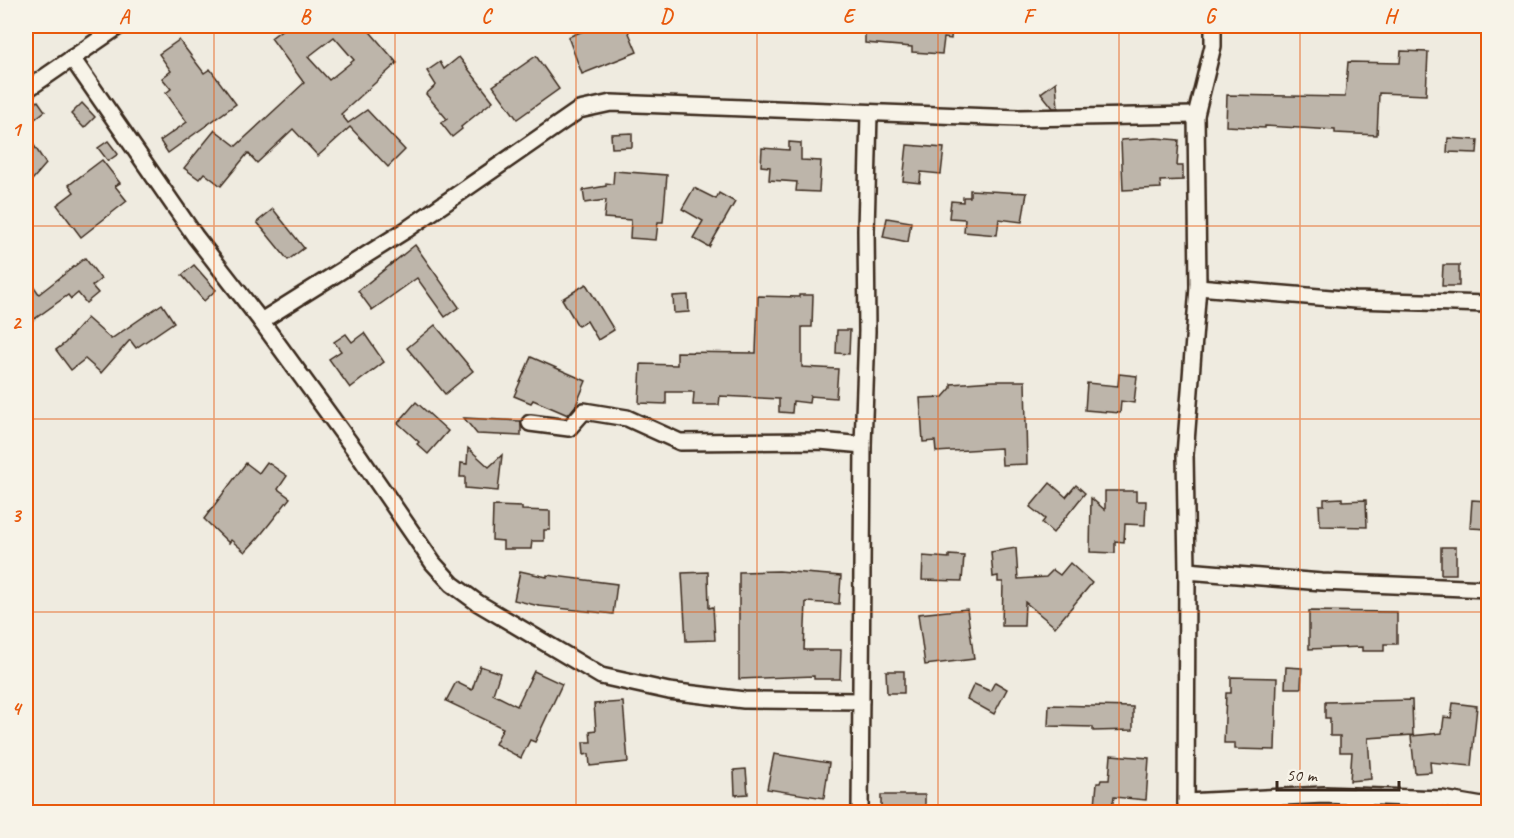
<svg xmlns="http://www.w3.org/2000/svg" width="1514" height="838" font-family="Caveat,sans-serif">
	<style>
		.building { fill: #bdb5aa; stroke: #3b2a1e; stroke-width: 1.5; fill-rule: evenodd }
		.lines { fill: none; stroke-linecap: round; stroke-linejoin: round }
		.street-casing { stroke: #3b2a1e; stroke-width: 20 }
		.street { stroke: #f7f3e8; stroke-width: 15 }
		.grid { fill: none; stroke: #e8590c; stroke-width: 1.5; stroke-opacity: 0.55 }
		.neatline { fill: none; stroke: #e8590c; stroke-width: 2 }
		.grid-label { font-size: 20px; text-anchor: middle; font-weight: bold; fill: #e8590c }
	</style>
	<rect width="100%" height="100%" fill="#efebe0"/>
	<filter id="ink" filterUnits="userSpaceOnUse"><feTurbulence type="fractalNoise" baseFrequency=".0167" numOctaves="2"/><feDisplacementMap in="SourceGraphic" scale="12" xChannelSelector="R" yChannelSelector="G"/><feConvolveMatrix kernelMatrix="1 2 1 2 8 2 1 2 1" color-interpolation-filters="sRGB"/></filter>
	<g filter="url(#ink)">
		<g class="building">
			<path d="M 287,26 L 365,26 L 397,63 L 341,114 L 348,123 L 367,110 L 405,150 L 388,167 L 350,127 L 318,156 L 293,129 L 257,163 L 248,153 L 221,186 L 204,173 L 199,179 L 184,168 L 215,130 L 236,146 L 304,83 L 271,38 ZM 334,37 L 354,60 L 329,80 L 308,57 Z"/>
			<path d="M 596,26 L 626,26 L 637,52 L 582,74 L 568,37 Z"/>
			<path d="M 865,26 L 952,26 L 951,39 L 944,38 L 942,54 L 912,52 L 912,47 L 865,43 Z"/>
			<path d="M 179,40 L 204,73 L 210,69 L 236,104 L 168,153 L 160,141 L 187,122 L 166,93 L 171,89 L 162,78 L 171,71 L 159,54 Z"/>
			<path d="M 1401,51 L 1428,52 L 1426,95 L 1379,93 L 1377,135 L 1335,133 L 1335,130 L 1265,126 L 1265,128 L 1226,126 L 1227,95 L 1345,97 L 1348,62 L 1400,63 Z"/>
			<path d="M 536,56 L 559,89 L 517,119 L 493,86 Z"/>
			<path d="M 459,57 L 493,101 L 461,127 L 462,129 L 452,137 L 441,123 L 447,119 L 426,94 L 436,85 L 427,71 L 440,62 L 444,69 Z"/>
			<path d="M 1056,82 L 1058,108 L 1053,108 L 1041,93 Z"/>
			<path d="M 38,101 L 45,111 L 26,126 L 26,111 Z"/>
			<path d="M 82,103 L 95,117 L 84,128 L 71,114 Z"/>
			<path d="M 26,133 L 46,164 L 26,187 Z"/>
			<path d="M 632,133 L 632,147 L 612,148 L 611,134 Z"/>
			<path d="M 1156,138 L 1179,140 L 1177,166 L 1183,166 L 1183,180 L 1160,181 L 1161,188 L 1123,190 L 1121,140 Z"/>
			<path d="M 1448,138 L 1478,140 L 1477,153 L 1447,152 Z"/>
			<path d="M 108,141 L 118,154 L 108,161 L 98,148 Z"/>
			<path d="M 789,142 L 801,143 L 801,160 L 821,161 L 819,192 L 796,191 L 797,182 L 769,180 L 770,167 L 761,166 L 762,148 L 789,150 Z"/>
			<path d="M 907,145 L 944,148 L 941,174 L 921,172 L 920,183 L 903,181 Z"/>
			<path d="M 102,160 L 120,183 L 115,186 L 127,201 L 81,237 L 57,205 L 74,192 L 69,185 Z"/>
			<path d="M 614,171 L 667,175 L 663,222 L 658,222 L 656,240 L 630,238 L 631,220 L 604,218 L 606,200 L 585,203 L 583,190 L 606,186 L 606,183 L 613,184 Z"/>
			<path d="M 694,188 L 716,199 L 719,193 L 735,202 L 709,247 L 693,238 L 703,221 L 682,209 Z"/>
			<path d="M 970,190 L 1027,193 L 1022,222 L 999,219 L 997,235 L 964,232 L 965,219 L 949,218 L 951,201 L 963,202 L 963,197 L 970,197 Z"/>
			<path d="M 273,209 L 304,248 L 288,260 L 257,222 Z"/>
			<path d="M 887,218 L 911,222 L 908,242 L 883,237 Z"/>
			<path d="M 415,245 L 459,307 L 445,317 L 417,278 L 372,310 L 358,291 Z"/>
			<path d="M 85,258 L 101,279 L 92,286 L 98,293 L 86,303 L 78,293 L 71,299 L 68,295 L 26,325 L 26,275 L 39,294 Z"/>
			<path d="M 194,265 L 216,290 L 204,301 L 182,275 Z"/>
			<path d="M 1443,265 L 1459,265 L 1459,286 L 1442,286 Z"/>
			<path d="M 586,284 L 614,330 L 598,340 L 587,321 L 578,326 L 562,299 Z"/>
			<path d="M 688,295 L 689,312 L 674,313 L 673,296 Z"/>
			<path d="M 799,295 L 813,295 L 812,327 L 802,327 L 802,367 L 838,369 L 836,398 L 810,396 L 809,403 L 793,401 L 792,413 L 779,412 L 779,399 L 720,396 L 719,405 L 693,405 L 694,392 L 666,392 L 666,404 L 639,403 L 641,364 L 677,365 L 677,352 L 756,353 L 758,296 L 799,297 Z"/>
			<path d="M 162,304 L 174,322 L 136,348 L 130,340 L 101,373 L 85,359 L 71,370 L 56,350 L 65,343 L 87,318 L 111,339 Z"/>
			<path d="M 435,325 L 473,371 L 445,394 L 407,348 Z"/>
			<path d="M 837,330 L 850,330 L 849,354 L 836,353 Z"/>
			<path d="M 364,333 L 384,362 L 350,388 L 329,359 L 341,351 L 334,342 L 346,334 L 352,342 Z"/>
			<path d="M 531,357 L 586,381 L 576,405 L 568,415 L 533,400 L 531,403 L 514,396 Z"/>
			<path d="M 1119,374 L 1137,376 L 1134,403 L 1121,401 L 1120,413 L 1085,410 L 1087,383 L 1118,386 Z"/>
			<path d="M 993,381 L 1025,381 L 1027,464 L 1002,465 L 1001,448 L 936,452 L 935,441 L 923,442 L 920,398 L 943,397 L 951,388 L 951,384 Z"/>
			<path d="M 416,402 L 448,431 L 428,454 L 417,444 L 419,442 L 398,423 Z"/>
			<path d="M 464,418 L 521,421 L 521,436 L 477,434 Z"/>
			<path d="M 468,448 L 489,467 L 502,455 L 498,491 L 465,488 L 465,477 L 460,477 L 461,463 L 467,464 Z"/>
			<path d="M 267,462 L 287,476 L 278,489 L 290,498 L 259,537 L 245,552 L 231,540 L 229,543 L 204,519 L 246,463 L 259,473 Z"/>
			<path d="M 1050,483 L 1066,497 L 1076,485 L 1085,493 L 1053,533 L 1042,523 L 1045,519 L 1030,507 Z"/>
			<path d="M 1105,491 L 1136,491 L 1136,501 L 1146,501 L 1145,525 L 1125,524 L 1124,542 L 1115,541 L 1115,553 L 1090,552 L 1091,498 L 1105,510 Z"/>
			<path d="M 1342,498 L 1342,501 L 1366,500 L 1367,527 L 1320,526 L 1319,505 L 1324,505 L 1324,499 Z"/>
			<path d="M 1472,500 L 1488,501 L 1488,529 L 1470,528 Z"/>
			<path d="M 493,506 L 522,507 L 522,510 L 550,511 L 550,530 L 544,530 L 544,541 L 532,541 L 531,549 L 503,549 L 503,541 L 492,540 Z"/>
			<rect x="1441" y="547" width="15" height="27"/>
			<path d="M 1016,548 L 1018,579 L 1046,577 L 1053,570 L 1060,575 L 1070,563 L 1092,583 L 1055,627 L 1025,602 L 1024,626 L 1002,626 L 1003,582 L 998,582 L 998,576 L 993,577 L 991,552 Z"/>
			<path d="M 949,555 L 964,556 L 962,581 L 922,580 L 923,556 L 949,558 Z"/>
			<path d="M 520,571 L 547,577 L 547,575 L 617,584 L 613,614 L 539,606 L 514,600 Z"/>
			<path d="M 779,571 L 841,576 L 839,604 L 806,602 L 804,650 L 841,650 L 840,679 L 814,679 L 814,676 L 739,679 L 739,572 Z"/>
			<path d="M 708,572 L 709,608 L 713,607 L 715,640 L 686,641 L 682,573 Z"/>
			<path d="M 967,609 L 974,659 L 925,665 L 918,614 Z"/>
			<path d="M 1309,611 L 1397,612 L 1397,644 L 1384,644 L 1384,651 L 1362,651 L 1362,647 L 1309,649 Z"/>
			<path d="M 480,666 L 500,673 L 493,694 L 517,706 L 534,671 L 562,684 L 535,742 L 530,740 L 521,758 L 495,744 L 503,728 L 446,701 L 456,682 L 472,690 Z"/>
			<path d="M 1286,667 L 1302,668 L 1301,688 L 1285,688 Z"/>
			<path d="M 886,671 L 904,671 L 904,693 L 887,693 Z"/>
			<path d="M 1231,677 L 1277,678 L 1275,750 L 1235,749 L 1235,743 L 1224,743 L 1226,693 L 1231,693 Z"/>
			<path d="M 995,682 L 1007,689 L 994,714 L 967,699 L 974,684 L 990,691 Z"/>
			<path d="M 1412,700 L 1413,735 L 1368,738 L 1371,779 L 1350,781 L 1352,752 L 1340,752 L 1340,736 L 1330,736 L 1330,718 L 1325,718 L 1325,702 Z"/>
			<path d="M 623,702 L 628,762 L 590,766 L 589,754 L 584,755 L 583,742 L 591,742 L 590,731 L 596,730 L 594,704 Z"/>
			<path d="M 1453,703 L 1477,706 L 1471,766 L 1430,762 L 1431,772 L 1415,773 L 1411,736 L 1442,733 L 1444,717 L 1451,718 Z"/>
			<path d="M 1049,705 L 1133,707 L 1133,730 L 1093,731 L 1093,727 L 1048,726 Z"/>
			<path d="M 774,754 L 829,763 L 824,798 L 767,789 Z"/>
			<path d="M 1111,755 L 1149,758 L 1146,800 L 1114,797 L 1112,807 L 1095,805 L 1097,783 L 1100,783 L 1101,780 L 1109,780 Z"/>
			<path d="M 746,769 L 748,794 L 735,795 L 734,770 Z"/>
			<rect x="881" y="795" width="44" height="18"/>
		</g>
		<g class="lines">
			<defs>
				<g id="street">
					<path d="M 72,58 L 195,236 L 261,321 L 360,457 L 433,563 L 452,584 L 478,603 L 601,676 L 669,691 L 744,700 L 861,701"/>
					<path d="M 26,90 L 119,26"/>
					<path d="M 1198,287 L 1355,300 L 1488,304"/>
					<path d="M 261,321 L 406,230 L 579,110 L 611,103 L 1019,118 L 1196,115"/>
					<path d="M 530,423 L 569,428 L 584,411 L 627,418 L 680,442 L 820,441 L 863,445"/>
					<path d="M 1187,571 L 1322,582 L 1488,589"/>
					<path d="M 1186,802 L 1324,795 L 1442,799 L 1488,807"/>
					<path d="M 860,812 L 863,445 L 867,331 L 866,230 L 869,113"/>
					<path d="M 1186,812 L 1187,571 L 1185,455 L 1198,287 L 1196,115 L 1213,46 L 1213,26"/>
				</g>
			</defs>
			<use href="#street" class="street-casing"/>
			<use href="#street" class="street"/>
		</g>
	</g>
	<path class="grid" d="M 214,26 L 214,812M 395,26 L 395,812M 576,26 L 576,812M 757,26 L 757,812M 938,26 L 938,812M 1119,26 L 1119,812M 1300,26 L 1300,812M 26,226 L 1488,226M 26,419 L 1488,419M 26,612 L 1488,612"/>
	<rect width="1514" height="838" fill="none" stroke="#f7f3e8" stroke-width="66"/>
	<path d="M1277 781v9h122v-9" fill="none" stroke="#3b2a1e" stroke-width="3"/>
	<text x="1286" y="781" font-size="18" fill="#3b2a1e" stroke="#f7f3e8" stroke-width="4.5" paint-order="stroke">50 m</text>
	<rect x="33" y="33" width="1448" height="772" class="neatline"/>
	<g class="grid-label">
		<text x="124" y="23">A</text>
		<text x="305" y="23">B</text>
		<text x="486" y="23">C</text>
		<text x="666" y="23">D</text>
		<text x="848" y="23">E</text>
		<text x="1028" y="23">F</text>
		<text x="1210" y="23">G</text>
		<text x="1390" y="23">H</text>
		<text x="16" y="136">1</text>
		<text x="16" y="329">2</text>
		<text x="16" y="522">3</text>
		<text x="16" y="715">4</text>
	</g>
</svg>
